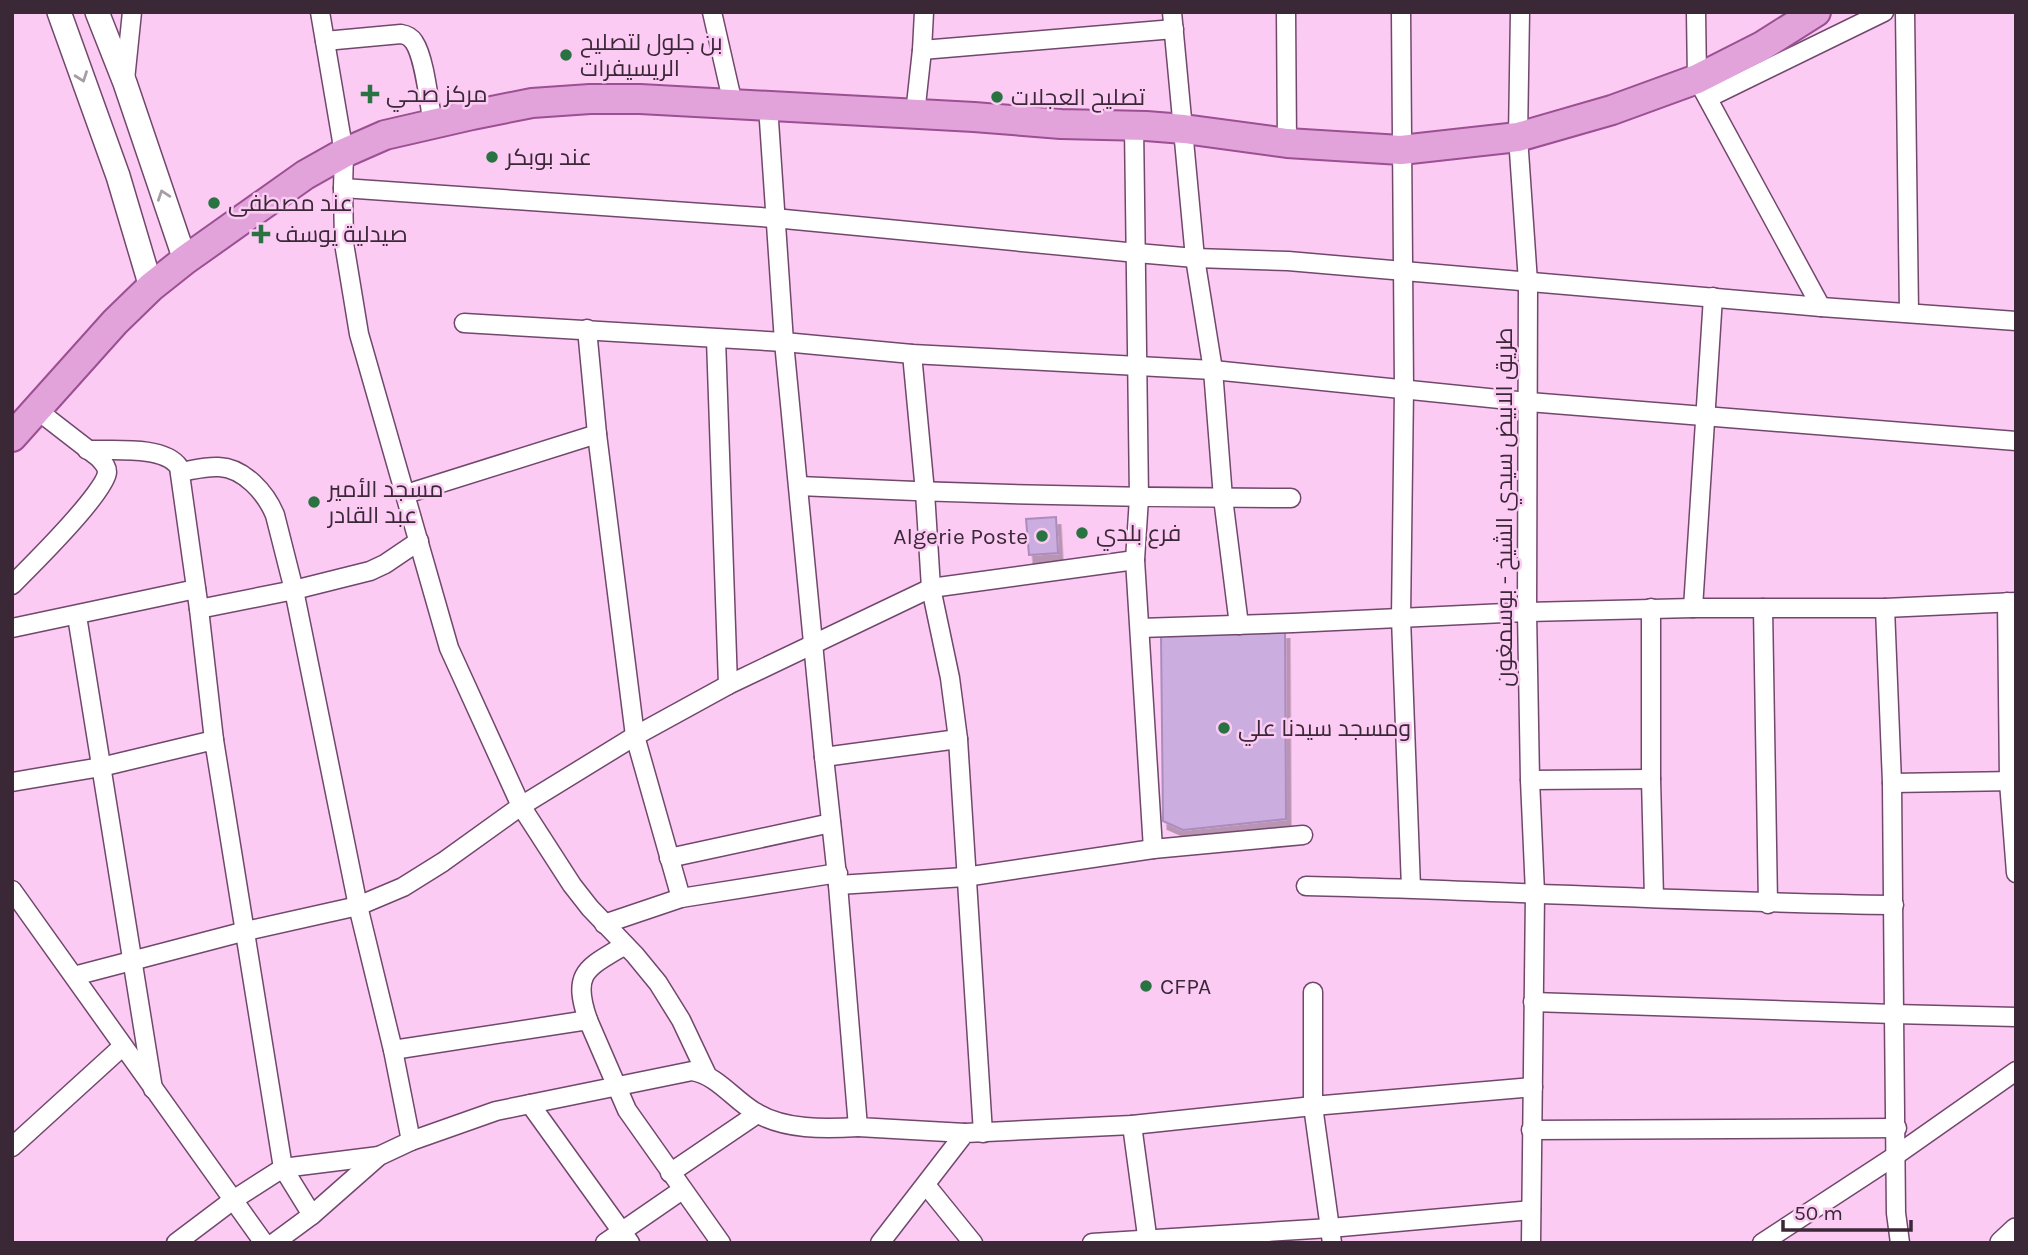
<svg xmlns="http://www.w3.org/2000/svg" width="2028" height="1255" font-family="Karla,Cairo,sans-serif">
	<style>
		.building { fill: #cbaddf; stroke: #aa8dbd; stroke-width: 2; filter: url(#shadow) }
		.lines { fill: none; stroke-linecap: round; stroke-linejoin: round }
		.minor-casing { stroke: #71486c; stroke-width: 21 }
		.tertiary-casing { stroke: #71486c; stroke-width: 26 }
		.primary-casing { stroke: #9a5091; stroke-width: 32 }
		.minor { stroke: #fff; stroke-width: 18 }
		.tertiary { stroke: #fff; stroke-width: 23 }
		.primary { stroke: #e1a3da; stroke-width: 28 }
		.oneway { stroke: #a69ea5 }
		.poi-dot { fill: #287341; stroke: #fccbf4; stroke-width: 2.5 }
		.labels { text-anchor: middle; stroke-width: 5; stroke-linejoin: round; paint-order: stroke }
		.poi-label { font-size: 23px; fill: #3a2837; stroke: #fccbf4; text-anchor: start }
		.street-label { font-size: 23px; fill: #3a2837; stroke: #fccbf4 }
	</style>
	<defs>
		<filter id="shadow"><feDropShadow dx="4.5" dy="8" stdDeviation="0" flood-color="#0004"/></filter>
	</defs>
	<rect width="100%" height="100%" fill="#fccbf4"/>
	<g class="building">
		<path d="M 1056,517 L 1058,553 L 1029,555 L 1026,519 Z"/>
		<path d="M 1285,631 L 1286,819 L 1183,830 L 1163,821 L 1161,636 Z"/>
	</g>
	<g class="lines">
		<defs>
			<g id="minor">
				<path d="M 320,12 L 344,153 L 343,188 L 344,243 L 359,334 L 449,648 L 521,806 L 572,885 L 590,908 L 635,955 L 658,983 L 681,1020 L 707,1075"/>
				<path d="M 712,12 L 733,104"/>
				<path d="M 1172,12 L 1195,258 L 1213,370 L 1223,498 L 1239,625"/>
				<path d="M 1286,12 L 1287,143"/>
				<path d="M 1401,12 L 1404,389 L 1401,618 L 1411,888"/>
				<path d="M 1520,12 L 1518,137 L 1528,282 L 1527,612 L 1530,780 L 1535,893 L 1531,1243"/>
				<path d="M 1696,12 L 1697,79 L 1821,307"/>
				<path d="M 1905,12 L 1909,313"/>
				<path d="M 325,41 L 401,34 C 407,35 411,37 414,42 C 425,58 429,104 433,124"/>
				<path d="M 922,50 L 1174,29"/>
				<path d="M 125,80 L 132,12"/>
				<path d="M 1708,98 L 1884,12"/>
				<path d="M 768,106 L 784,342 L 824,757 L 838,885 L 965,877 L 1153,849 L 1303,835"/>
				<path d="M 915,114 L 922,50 L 924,12"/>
				<path d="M 1134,126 L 1139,498 L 1135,560 L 1153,849"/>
				<path d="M 343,188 L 774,218 L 1137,253 L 1195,258 L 1288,261 L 1821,307 L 2016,321"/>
				<path d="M 464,323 L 784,342 L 912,354 L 1213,370 L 1529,402 L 2016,441"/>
				<path d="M 587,329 L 597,434 L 635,736 L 681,898"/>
				<path d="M 716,339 L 728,685"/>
				<path d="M 912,354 L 925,492 L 931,588 L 950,678 L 958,739 L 983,1133"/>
				<path d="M 87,450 C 112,451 164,445 179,467 L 199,609 L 214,740"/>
				<path d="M 180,472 C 193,470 206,466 219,467 C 244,468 266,493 275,515 L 294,590 L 370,571 L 385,564 L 419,541"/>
				<path d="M 799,486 C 963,494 1127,498 1291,498"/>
				<path d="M 406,494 L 597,434"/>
				<path d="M 12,585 C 29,568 107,491 107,472 C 107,466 103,463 99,458 L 37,410"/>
				<path d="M 2007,602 L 2009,782 L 2016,873"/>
				<path d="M 1651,608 L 1651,779 L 1654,898"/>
				<path d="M 1693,608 L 1713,297"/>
				<path d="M 1763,608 L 1768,904"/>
				<path d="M 1885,608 L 1892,783 L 1894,1014 L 2016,1017"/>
				<path d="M 199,609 L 294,590 L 358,906 L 393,1050 L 411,1141"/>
				<path d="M 77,616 L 153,1089"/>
				<path d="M 12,628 L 196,589"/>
				<path d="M 1140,628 L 1293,623 L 1527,612 L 1693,608 L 1885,608 L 2016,602"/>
				<path d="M 824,757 L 958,739"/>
				<path d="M 1530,780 L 1651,779"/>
				<path d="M 12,782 L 101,767 L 214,740 L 283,1168 L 312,1215"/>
				<path d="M 1892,783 L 2016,781"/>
				<path d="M 669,858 L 831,823"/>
				<path d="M 838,885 L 858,1127 L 965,1133"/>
				<path d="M 1306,886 C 1503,890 1698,903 1894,905"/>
				<path d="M 12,890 L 264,1243"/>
				<path d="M 604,924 L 681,898 L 838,873"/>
				<path d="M 74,976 L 246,931 L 358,906 L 403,887 L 443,862 L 521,806 L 635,736 L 728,685 L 931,588 L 1135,560"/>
				<path d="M 1313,992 L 1313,1106 L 1332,1243"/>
				<path d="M 1533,1002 L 1894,1014 L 1896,1213 L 1900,1243"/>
				<path d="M 588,1020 C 571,971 588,968 625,945"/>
				<path d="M 393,1050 L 588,1020 L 627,1110 L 721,1243"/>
				<path d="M 530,1104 L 692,1071 C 717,1075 734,1100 755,1112 C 784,1130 825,1129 858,1127"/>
				<path d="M 1132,1125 L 1148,1243"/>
				<path d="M 1531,1130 L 1897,1128"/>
				<path d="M 12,1147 L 123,1046"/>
				<path d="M 670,1173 L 757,1114"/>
				<path d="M 926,1185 L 973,1243"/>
				<path d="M 176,1243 L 233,1200 L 283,1168 L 379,1156"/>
				<path d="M 274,1243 L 312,1215 L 379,1156 L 411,1141 L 496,1111 L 530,1104 L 630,1243"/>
				<path d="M 605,1243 L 682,1190"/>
				<path d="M 880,1243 L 965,1133 L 1132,1125 L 1313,1106 L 1533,1087"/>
				<path d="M 1092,1243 L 1330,1228 L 1531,1210"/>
				<path d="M 1762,1243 L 1895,1156 L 2016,1071"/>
			</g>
			<g id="tertiary">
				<path d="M 59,12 L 118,176 L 151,287"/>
				<path d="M 97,12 L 125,83 L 185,260"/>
				<path d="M 2002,1243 L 2016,1230"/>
			</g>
			<path id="primary" d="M 12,437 L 115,322 L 151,287 L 185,260 L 305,175 L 344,153 L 385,135 L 472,115 L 532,103 L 590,99 L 640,99 L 974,117 L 1061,124 L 1146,126 L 1184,129 L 1287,143 L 1401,150 L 1518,137 L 1612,110 L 1697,79 L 1762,46 L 1816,12"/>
		</defs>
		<use href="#minor" class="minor-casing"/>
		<use href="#tertiary" class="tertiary-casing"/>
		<use href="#primary" class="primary-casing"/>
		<use href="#minor" class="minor"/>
		<use href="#tertiary" class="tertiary"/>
		<use href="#primary" class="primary"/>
	</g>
	<defs><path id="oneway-chevron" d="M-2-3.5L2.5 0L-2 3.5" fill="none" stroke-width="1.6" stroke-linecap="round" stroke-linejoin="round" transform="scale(1.75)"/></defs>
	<g class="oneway">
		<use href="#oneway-chevron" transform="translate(82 77) rotate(70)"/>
		<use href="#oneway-chevron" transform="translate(163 195) rotate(-109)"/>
	</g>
	<g class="poi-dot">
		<circle cx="566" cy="55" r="7"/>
		<path d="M366.5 83.5h7v7h7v7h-7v7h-7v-7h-7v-7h7z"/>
		<circle cx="997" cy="97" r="7"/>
		<circle cx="492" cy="157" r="7"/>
		<circle cx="214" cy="203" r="7"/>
		<path d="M257.5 223.5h7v7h7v7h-7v7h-7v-7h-7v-7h7z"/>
		<circle cx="314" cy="502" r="7"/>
		<circle cx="1082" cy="533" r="7"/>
		<circle cx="1042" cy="536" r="7"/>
		<circle cx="1224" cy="728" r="7"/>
		<circle cx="1146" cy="986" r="7"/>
	</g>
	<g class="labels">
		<g class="poi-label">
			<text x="580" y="50">بن جلول لتصليح<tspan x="580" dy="26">الريسيفرات</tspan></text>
			<text x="386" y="102">مركز صحي</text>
			<text x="1011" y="105">تصليح العجلات</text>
			<text x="506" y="165">عند بوبكر</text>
			<text x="228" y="211">عند مصطفى</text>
			<text x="275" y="242">صيدلية يوسف</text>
			<text x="328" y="497">مسجد الأمير<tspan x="328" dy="26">عبد القادر</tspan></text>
			<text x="1096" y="541">فرع بلدي</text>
			<text x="1028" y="544" text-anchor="end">Algerie Poste</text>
			<text x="1238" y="736">ومسجد سيدنا علي</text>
			<text x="1160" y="994">CFPA</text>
		</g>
		<g class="street-label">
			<text transform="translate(1504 507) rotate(-90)" y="8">طريق الابيض سيدي الشيخ - بوسمغون</text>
		</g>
	</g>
	<rect width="2028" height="1255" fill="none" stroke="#3a2837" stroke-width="28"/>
	<path d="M1783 1220v10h128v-10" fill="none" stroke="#3a2837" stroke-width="3.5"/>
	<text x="1794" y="1220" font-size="21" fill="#3a2837" stroke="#fccbf4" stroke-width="5" paint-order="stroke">50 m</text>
</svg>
